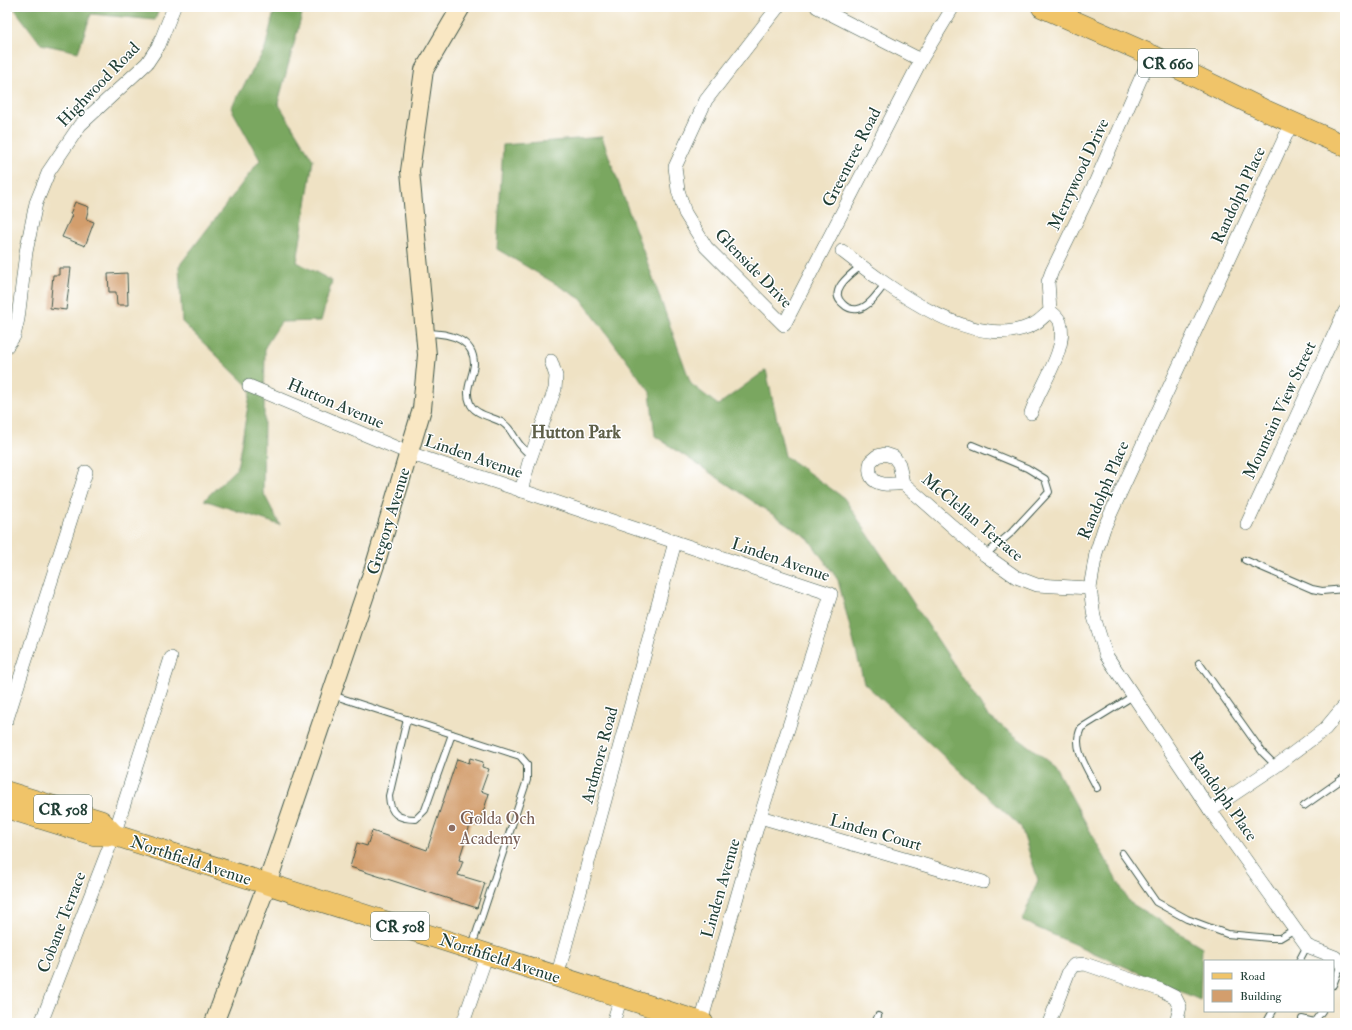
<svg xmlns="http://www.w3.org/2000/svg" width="1352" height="1030" font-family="'IM FELL Double Pica',serif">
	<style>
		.forest { fill: #7aa760; stroke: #4c724a }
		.building { fill: #d39e6d }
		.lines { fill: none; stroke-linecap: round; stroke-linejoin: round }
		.service-casing { stroke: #3e564a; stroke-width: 8 }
		.minor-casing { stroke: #3e564a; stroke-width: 14 }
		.secondary-casing { stroke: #3e564a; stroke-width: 20 }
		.primary-casing { stroke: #3e564a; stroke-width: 22 }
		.service { stroke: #fff; stroke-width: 6 }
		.minor { stroke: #fff; stroke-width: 13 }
		.secondary { stroke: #f9e7c3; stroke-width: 18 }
		.primary { stroke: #f0c469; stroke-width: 21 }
		.education-dot { fill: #8d6e63; stroke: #fff; stroke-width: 1.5 }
		.labels { text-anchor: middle; stroke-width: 3; stroke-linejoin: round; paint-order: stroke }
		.shield { fill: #fff; stroke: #627771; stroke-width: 1 }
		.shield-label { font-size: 16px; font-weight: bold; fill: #1f3d34 }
		.street-label { font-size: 17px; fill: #1f3d34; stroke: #fff }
		.education-label { font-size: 17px; fill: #785e54; stroke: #fff; text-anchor: start }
		.neighbourhood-label { font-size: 18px; font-weight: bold; fill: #5e5f48; stroke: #fff }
	</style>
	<rect width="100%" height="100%" fill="#fff"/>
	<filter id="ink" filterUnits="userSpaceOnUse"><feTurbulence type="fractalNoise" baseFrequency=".025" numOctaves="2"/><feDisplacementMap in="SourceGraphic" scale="8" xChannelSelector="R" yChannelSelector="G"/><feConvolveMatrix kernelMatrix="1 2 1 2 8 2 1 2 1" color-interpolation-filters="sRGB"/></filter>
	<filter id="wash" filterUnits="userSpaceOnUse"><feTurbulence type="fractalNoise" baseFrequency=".012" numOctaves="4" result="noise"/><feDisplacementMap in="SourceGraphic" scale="16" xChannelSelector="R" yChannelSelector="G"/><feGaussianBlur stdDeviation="0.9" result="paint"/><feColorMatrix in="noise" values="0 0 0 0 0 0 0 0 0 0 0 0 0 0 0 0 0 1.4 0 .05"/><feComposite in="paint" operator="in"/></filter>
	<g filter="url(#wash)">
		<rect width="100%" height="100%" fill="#efe2c4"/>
		<g class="forest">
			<path d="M 13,7 L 160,7 L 155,20 L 91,14 L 78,52 L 41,44 Z"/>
			<path d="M 275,7 L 304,7 L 278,103 L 313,160 L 297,262 L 332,281 L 321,321 L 281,322 L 265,347 L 263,492 L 280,525 L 204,500 L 237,468 L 251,389 L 182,322 L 179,266 L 260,160 L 231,108 L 265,49 Z"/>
			<path d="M 602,137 L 691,384 L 718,405 L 766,370 L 785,456 L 844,498 L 988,716 L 1054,765 L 1129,902 L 1202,947 L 1200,1000 L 1022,921 L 1038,880 L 1021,827 L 864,683 L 838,580 L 808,538 L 655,436 L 650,392 L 581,299 L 497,249 L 503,145 Z"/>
		</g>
		<g id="blocks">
			<g class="building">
				<path d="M 75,202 L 89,207 L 86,219 L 94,222 L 85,246 L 62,237 L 72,215 L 70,214 Z"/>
				<path d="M 59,268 L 71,268 L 66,310 L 50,308 L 53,275 L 59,275 Z"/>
				<path d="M 127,273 L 128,305 L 117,305 L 116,292 L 109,292 L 108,274 Z"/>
				<path d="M 470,758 L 483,762 L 482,767 L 489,769 L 481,791 L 489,794 L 479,824 L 471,822 L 459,860 L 463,861 L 458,875 L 485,883 L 477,908 L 350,867 L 357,843 L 367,846 L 372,831 L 427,850 L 457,759 L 469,763 Z"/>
			</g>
		</g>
	</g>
	<g filter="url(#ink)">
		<use href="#blocks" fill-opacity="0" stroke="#3e564a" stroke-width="1"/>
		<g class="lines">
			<defs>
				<g id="service">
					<path d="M 861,266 C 851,274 827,291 843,304 C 847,308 852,310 858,309 C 869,307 878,293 885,284"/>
					<path d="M 426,333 C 447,333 474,338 474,364 C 473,377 464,390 470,403 C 474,415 494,417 503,423 C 513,430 514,439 522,447 C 524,450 528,453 531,455"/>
					<path d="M 972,445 L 1027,468 L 1045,479 L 1049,492 L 1011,533 L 985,555"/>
					<path d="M 1245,560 L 1312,589 L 1322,591 L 1345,589"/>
					<path d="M 1199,663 L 1263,753 L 1276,766"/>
					<path d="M 332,695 L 520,756 L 527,764 L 527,780 L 472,946"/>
					<path d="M 407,719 L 389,796 C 390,815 399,819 416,819 L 425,810 L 452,734"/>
					<path d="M 1097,788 C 1088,769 1071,748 1081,728 L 1133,696"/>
					<path d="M 1304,806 L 1345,777"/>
					<path d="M 1122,853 L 1156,902 L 1187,919 L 1227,934 L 1270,938 L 1280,938 L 1295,929"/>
					<path d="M 1299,961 L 1307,946"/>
					<path d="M 1333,985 L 1341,964"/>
					<path d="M 1302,1019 L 1314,1022 L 1322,1011"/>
					<path d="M 1268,1020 L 1273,1011"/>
					<path d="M 875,1023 L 878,1016"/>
				</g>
				<g id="minor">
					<path d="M 778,7 L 706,100 L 675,167 L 678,190 L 685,213 L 706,247 L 784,325 L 921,60 L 953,7"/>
					<path d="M 817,7 L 921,60"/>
					<path d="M 1292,122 L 1104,528 L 1096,553 L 1090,588 L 1094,617 L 1106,655 L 1210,810 L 1307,946 L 1335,957 L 1345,966"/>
					<path d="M 842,251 C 887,286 974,355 1034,324 C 1040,321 1045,315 1050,311 L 1048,282 L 1052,271 L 1095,183 L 1151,55"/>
					<path d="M 7,346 L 14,336 L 18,319 L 26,252 L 36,203 L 49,171 L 80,125 L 147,63 L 159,45 L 174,7"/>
					<path d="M 249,386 L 409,453 L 831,594 L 760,817 L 701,1022"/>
					<path d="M 1031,413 C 1039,388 1069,348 1060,322 C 1059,318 1054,314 1050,311"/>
					<path d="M 903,483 C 886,486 864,486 871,461 L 877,456 L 885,454 L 894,457 L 899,464 L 903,483 L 985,555 L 1016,577 L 1037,585 L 1090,588"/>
					<path d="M 521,491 L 529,462 L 555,389 L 556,376 L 551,361"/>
					<path d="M 1247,524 L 1345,311"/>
					<path d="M 7,719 L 86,472"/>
					<path d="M 1210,810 L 1276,766 L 1325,729 L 1345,705"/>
					<path d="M 760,817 L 983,882"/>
					<path d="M 557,977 L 675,542"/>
					<path d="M 41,1023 L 114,835 L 171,658"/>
					<path d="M 463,1023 L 487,954"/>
					<path d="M 613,1023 L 621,997"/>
					<path d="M 1049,1023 L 1069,971 L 1074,965 L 1085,964 L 1161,990 L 1175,997 L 1180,1007 L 1176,1023"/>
				</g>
				<path id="secondary" d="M 214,1023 L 267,884 L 375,565 L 422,409 L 427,355 L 410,171 L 424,70 L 461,7"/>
				<g id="primary">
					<path d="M 1042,7 L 1151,55 L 1262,109 L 1345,146"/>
					<path d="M 7,792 L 101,821 L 114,835"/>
					<path d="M 7,808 L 95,835 L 114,835 L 703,1023"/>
				</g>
			</defs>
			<use href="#service" class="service-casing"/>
			<use href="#minor" class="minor-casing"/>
			<use href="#secondary" class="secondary-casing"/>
			<use href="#primary" class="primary-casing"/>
			<use href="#service" class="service"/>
			<use href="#minor" class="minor"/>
			<use href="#secondary" class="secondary"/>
			<use href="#primary" class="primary"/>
		</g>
	</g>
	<circle class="education-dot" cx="452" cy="828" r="4"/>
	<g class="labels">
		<g class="shield">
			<rect x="1138" y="49" width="60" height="28" rx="3"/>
			<rect x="34" y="795" width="58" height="28" rx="3"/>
			<rect x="371" y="912" width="58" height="28" rx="3"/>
		</g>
		<g class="shield-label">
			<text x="1168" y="69">CR 660</text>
			<text x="63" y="815">CR 508</text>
			<text x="400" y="932">CR 508</text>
		</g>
		<g class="street-label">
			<text transform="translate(98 84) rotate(-46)" y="6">Highwood Road</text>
			<text transform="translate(851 157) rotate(-63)" y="6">Greentree Road</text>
			<text transform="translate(1078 174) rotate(-65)" y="6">Merrywood Drive</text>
			<text transform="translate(1238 195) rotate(-65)" y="6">Randolph Place</text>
			<text transform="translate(754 268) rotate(46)" y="6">Glenside Drive</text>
			<text transform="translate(336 403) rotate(23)" y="6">Hutton Avenue</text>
			<text transform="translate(1279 410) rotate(-65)" y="6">Mountain View Street</text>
			<text transform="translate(474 456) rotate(19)" y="6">Linden Avenue</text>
			<text transform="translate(1103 490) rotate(-67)" y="6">Randolph Place</text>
			<text transform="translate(973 517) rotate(40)" y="6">McClellan Terrace</text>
			<text transform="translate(388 521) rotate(-73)" y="6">Gregory Avenue</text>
			<text transform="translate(781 559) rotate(19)" y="6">Linden Avenue</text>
			<text transform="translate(599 755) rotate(-75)" y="6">Ardmore Road</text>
			<text transform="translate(1224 796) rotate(55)" y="6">Randolph Place</text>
			<text transform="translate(876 832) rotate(16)" y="6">Linden Court</text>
			<text transform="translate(191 860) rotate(18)" y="6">Northfield Avenue</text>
			<text transform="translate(720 888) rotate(-74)" y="6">Linden Avenue</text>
			<text transform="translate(61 922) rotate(-69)" y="6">Cobane Terrace</text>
			<text transform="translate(500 958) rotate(18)" y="6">Northfield Avenue</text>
		</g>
		<g class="education-label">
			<text x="460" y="824">Golda Och<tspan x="460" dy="20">Academy</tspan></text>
		</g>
		<g class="neighbourhood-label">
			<text x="576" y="438">Hutton Park</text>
		</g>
	</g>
	<rect width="1352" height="1030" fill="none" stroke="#fff" stroke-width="24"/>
	<rect x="1204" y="960" width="130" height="52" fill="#ffffff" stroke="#a5b1ae"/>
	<rect x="1212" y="973" width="20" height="6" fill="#f0c469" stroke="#a5b1ae"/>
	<text x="1240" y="980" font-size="12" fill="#1f3d34">Road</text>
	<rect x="1212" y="990" width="20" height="12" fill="#d39e6d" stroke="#a5b1ae"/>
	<text x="1240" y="1000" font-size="12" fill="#1f3d34">Building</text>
</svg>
